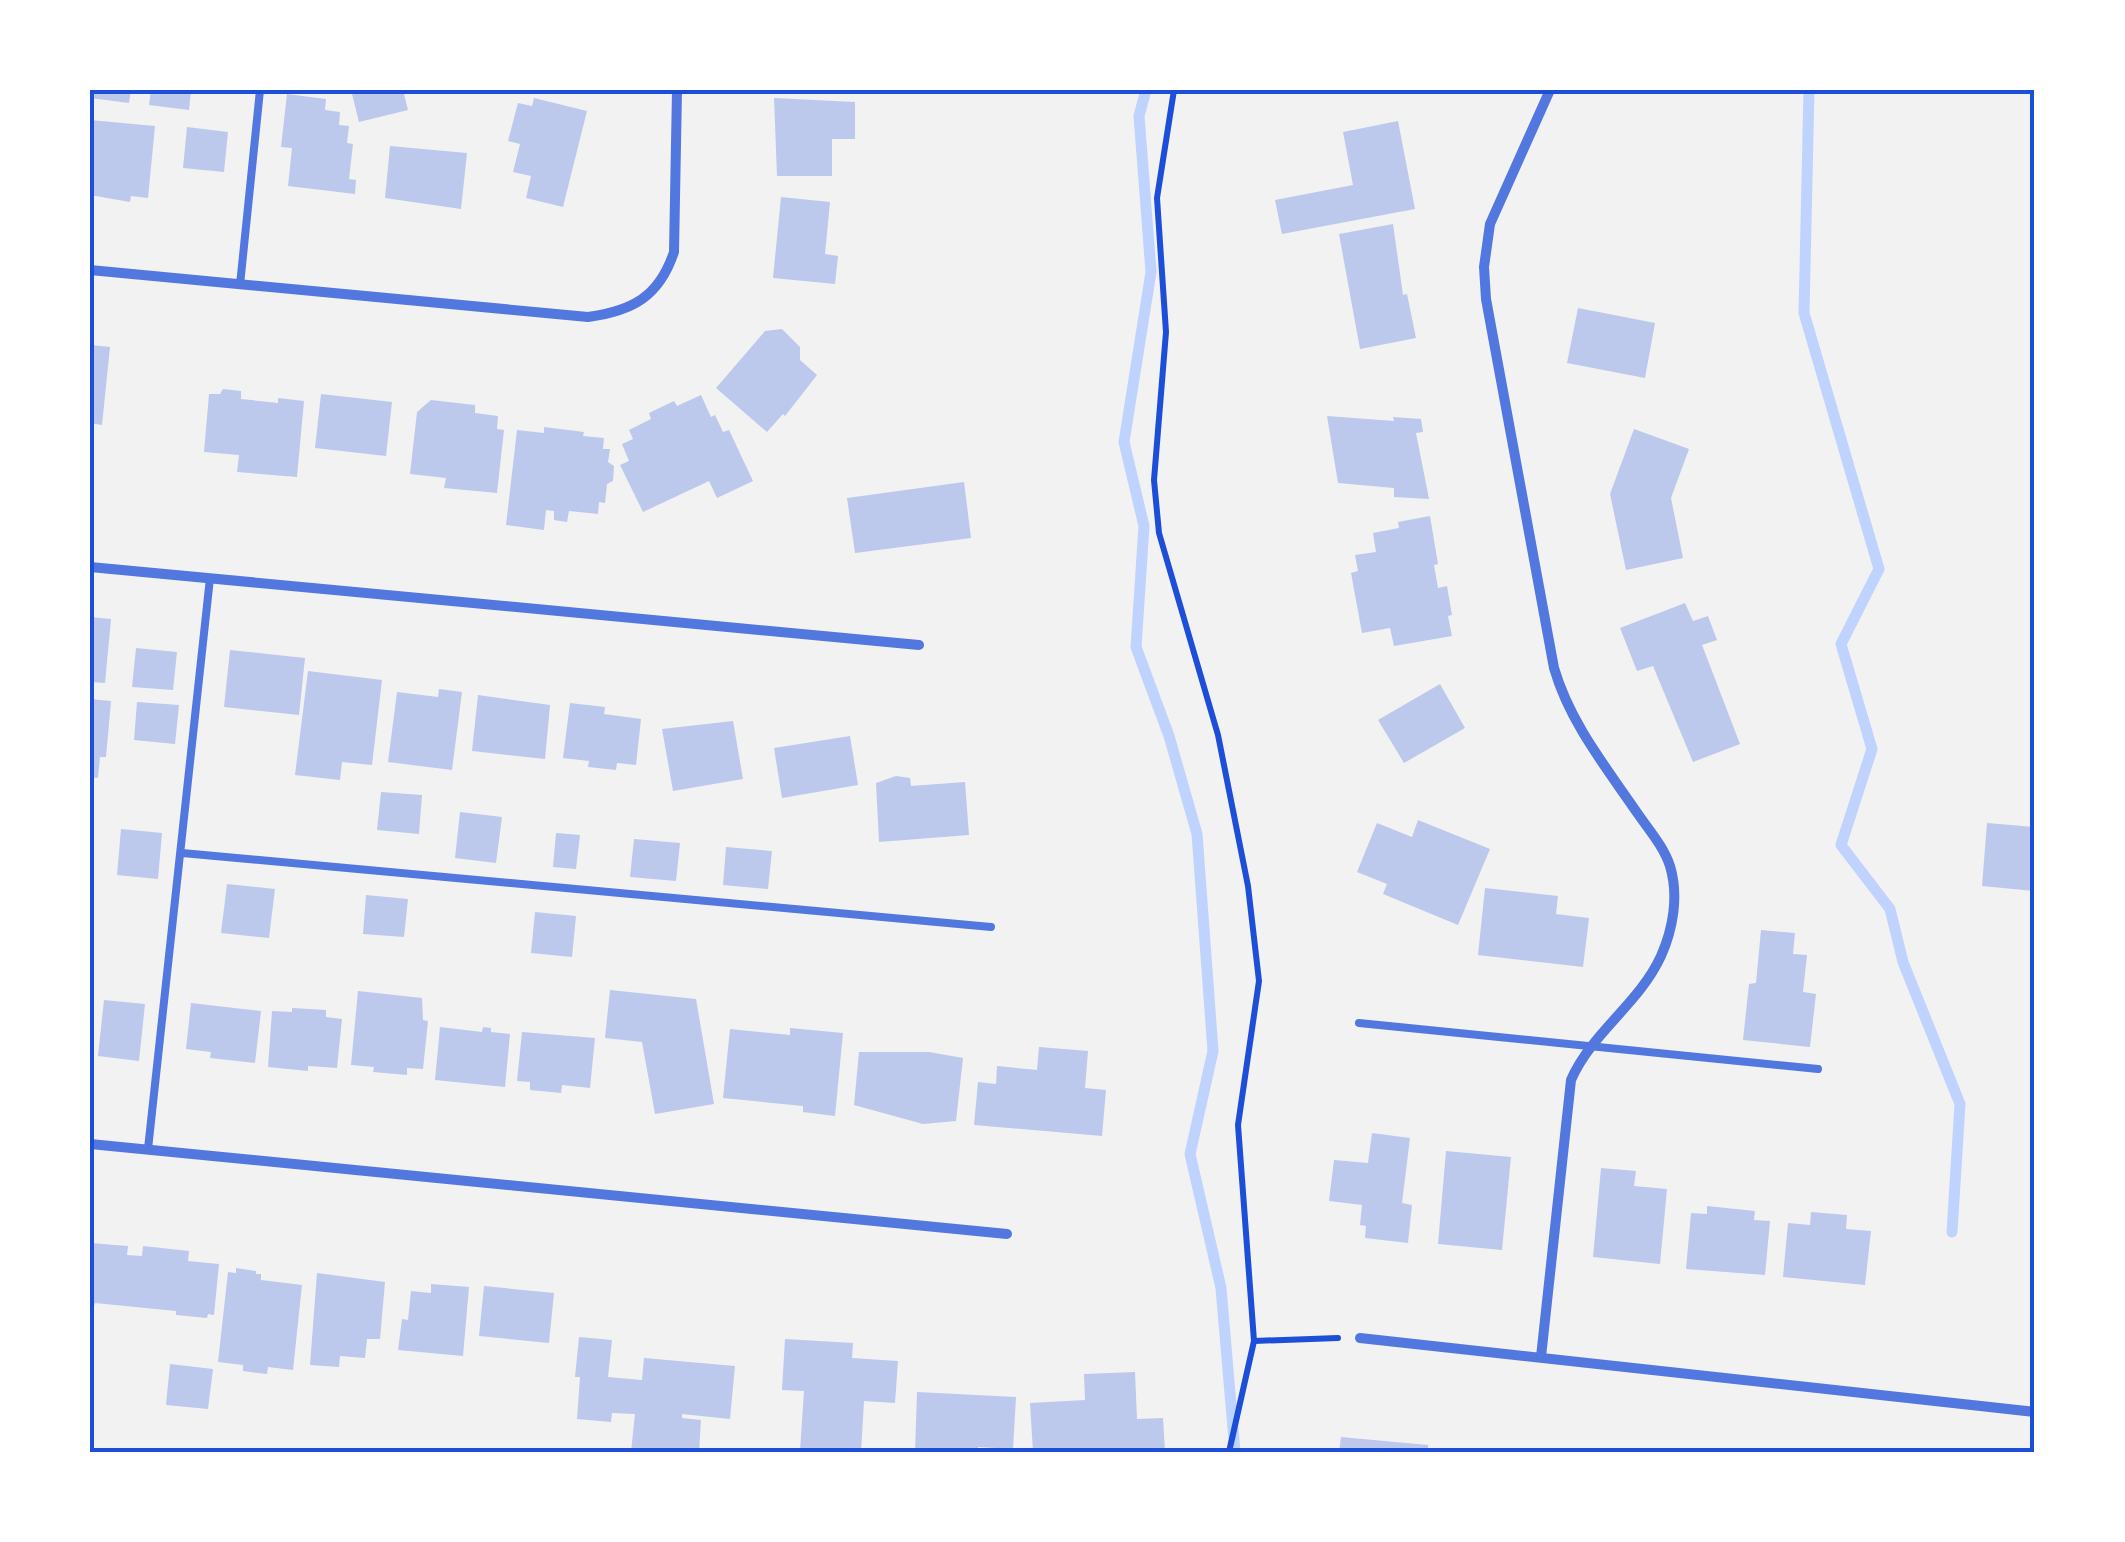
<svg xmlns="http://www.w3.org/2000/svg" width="2125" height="1542" font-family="'Zilla Slab',serif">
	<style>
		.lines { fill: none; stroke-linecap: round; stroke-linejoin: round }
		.stream { stroke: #bfd3fe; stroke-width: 11 }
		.building { fill: #bdc9ec }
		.path { stroke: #1d4ed8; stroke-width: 6 }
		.service { stroke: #5277de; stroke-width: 8 }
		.minor { stroke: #5277de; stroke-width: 10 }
		.neatline { fill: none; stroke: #1d4ed8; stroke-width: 4 }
	</style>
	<rect width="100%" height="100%" fill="#f2f2f2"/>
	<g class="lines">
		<g class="stream">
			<path d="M 1146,90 L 1139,116 L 1151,272 L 1124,442 L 1144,526 L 1136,647 L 1169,736 L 1197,834 L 1213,1051 L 1190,1154 L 1221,1288 L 1235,1452"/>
			<path d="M 1809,90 L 1804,313 L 1879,569 L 1841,644 L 1872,749 L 1841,845 L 1890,909 L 1903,962 L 1960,1104 L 1952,1232"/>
		</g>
	</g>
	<g class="building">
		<path d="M 90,90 L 131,90 L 129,103 L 90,98 Z"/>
		<path d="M 151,90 L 191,90 L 189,110 L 149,105 Z"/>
		<path d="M 351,90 L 403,90 L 408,110 L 359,122 Z"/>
		<path d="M 287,94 L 326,99 L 325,110 L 340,112 L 339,125 L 349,126 L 347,143 L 353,144 L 349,179 L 356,180 L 355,194 L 288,186 L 292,148 L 281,147 Z"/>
		<path d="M 534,98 L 587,111 L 563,207 L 526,198 L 531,176 L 513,172 L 520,144 L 508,141 L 518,103 L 532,106 Z"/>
		<path d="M 774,98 L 855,102 L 855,139 L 832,139 L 832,176 L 777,176 Z"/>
		<path d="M 90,120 L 155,126 L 148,198 L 131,196 L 130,202 L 90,195 Z"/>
		<path d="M 1398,121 L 1415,209 L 1282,234 L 1275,200 L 1353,185 L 1343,132 Z"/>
		<path d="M 187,127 L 228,132 L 224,172 L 183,168 Z"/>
		<path d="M 390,146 L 467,153 L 461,209 L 385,198 Z"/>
		<path d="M 781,197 L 830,202 L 825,254 L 838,256 L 835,284 L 773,278 Z"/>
		<path d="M 1393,224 L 1403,295 L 1407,294 L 1416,338 L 1360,349 L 1339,234 Z"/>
		<path d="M 1578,308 L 1655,323 L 1645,378 L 1567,363 Z"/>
		<path d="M 782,329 L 800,347 L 800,360 L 817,375 L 785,416 L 783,414 L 767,432 L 716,388 L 765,331 Z"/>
		<path d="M 90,345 L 110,347 L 102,425 L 90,423 Z"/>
		<path d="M 223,389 L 241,391 L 241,399 L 278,403 L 278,398 L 304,401 L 297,477 L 237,472 L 239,455 L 204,452 L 209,394 L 220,394 Z"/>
		<path d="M 321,394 L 392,402 L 386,456 L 315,448 Z"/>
		<path d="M 701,395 L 711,417 L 715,415 L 723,432 L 729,430 L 753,481 L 717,498 L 709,481 L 643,512 L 620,465 L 629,461 L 622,444 L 633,439 L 629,430 L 651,419 L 649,413 L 674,401 L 677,406 Z"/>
		<path d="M 431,400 L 475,405 L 475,413 L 498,416 L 497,429 L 504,430 L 497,493 L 444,488 L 446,478 L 410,474 L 417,412 Z"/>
		<path d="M 1327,416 L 1394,421 L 1393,417 L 1421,419 L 1423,432 L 1416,433 L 1429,499 L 1394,497 L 1394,488 L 1338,483 Z"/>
		<path d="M 544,427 L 584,432 L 583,436 L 604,438 L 603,449 L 610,449 L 608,462 L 614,466 L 613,481 L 607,484 L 605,503 L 599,502 L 598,514 L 569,511 L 567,522 L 554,520 L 554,511 L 546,510 L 544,530 L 506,525 L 517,430 L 544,433 Z"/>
		<path d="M 1634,429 L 1689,449 L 1671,498 L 1683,558 L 1626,570 L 1610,494 Z"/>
		<path d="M 964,482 L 971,538 L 855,553 L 847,498 Z"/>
		<path d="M 1430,516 L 1438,564 L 1434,565 L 1438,588 L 1447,586 L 1452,615 L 1448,616 L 1452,636 L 1394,646 L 1390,628 L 1362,633 L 1351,573 L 1358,571 L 1355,555 L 1376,552 L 1373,533 L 1399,528 L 1398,522 Z"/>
		<path d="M 1685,603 L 1693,621 L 1708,616 L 1717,640 L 1702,645 L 1740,744 L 1693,762 L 1653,666 L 1637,671 L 1620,628 Z"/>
		<path d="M 90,617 L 111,619 L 105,683 L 90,682 Z"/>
		<path d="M 136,648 L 177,652 L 173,690 L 132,687 Z"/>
		<path d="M 230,650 L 305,658 L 299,715 L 224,707 Z"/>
		<path d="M 308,671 L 382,680 L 372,765 L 342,762 L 340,780 L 295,775 Z"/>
		<path d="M 1440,684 L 1465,728 L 1404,763 L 1378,720 Z"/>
		<path d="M 439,689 L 462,692 L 452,770 L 388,762 L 397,692 L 438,697 Z"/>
		<path d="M 478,695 L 550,705 L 545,759 L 472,751 Z"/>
		<path d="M 90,699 L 111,701 L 106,757 L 100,757 L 98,778 L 90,777 Z"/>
		<path d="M 137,702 L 179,705 L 175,744 L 134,740 Z"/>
		<path d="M 570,703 L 605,707 L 604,714 L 641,719 L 636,765 L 617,763 L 616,770 L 588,767 L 589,761 L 563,758 Z"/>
		<path d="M 733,721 L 743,779 L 673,791 L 662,729 Z"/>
		<path d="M 850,736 L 858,785 L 782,798 L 774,748 Z"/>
		<path d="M 896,776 L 910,778 L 911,786 L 965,782 L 969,835 L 879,842 L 876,783 Z"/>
		<path d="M 381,792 L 422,795 L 419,834 L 377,830 Z"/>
		<path d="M 460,812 L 502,817 L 496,863 L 455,858 Z"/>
		<path d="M 1418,820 L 1490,849 L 1458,925 L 1383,894 L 1387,884 L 1357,872 L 1377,823 L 1412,837 Z"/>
		<path d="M 1987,823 L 2035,827 L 2035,891 L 1982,886 Z"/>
		<path d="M 121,829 L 162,833 L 158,879 L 117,875 Z"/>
		<path d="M 556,833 L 580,835 L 576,869 L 553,867 Z"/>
		<path d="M 634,839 L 680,843 L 676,881 L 630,877 Z"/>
		<path d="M 726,847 L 772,851 L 768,889 L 723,885 Z"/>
		<path d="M 227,884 L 275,889 L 269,938 L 221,933 Z"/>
		<path d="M 1485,888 L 1558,896 L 1556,914 L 1589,918 L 1583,967 L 1478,955 Z"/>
		<path d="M 366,895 L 408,899 L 404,937 L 363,934 Z"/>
		<path d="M 535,912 L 576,916 L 572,957 L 531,953 Z"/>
		<path d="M 1761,930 L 1795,933 L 1793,954 L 1807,955 L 1803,992 L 1816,994 L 1810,1047 L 1743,1040 L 1749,984 L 1756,983 Z"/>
		<path d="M 610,990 L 696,999 L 714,1104 L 655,1114 L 642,1042 L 605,1038 Z"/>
		<path d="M 358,991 L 422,998 L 423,1020 L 428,1021 L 423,1069 L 407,1068 L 407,1075 L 373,1072 L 374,1067 L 351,1065 Z"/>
		<path d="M 104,1000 L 145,1004 L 139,1061 L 98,1056 Z"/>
		<path d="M 191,1003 L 261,1011 L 255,1063 L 210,1058 L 211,1052 L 186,1049 Z"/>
		<path d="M 292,1008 L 326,1010 L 326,1017 L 342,1019 L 337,1068 L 308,1066 L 308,1071 L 268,1067 L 272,1011 L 292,1012 Z"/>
		<path d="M 440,1027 L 482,1032 L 483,1027 L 491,1028 L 491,1032 L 510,1034 L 505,1087 L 435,1080 Z"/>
		<path d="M 790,1028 L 843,1033 L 835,1116 L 803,1112 L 803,1106 L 723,1098 L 730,1029 L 790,1035 Z"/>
		<path d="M 522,1032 L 595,1038 L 590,1088 L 562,1085 L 561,1093 L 530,1090 L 530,1082 L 517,1081 Z"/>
		<path d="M 1039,1047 L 1088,1051 L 1085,1088 L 1106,1090 L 1102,1136 L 974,1125 L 978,1082 L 996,1084 L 997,1066 L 1037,1070 Z"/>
		<path d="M 859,1052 L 929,1052 L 963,1058 L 956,1121 L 923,1124 L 854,1105 Z"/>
		<path d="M 1372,1133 L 1410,1138 L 1402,1203 L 1412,1205 L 1408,1243 L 1365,1238 L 1366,1226 L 1360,1225 L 1362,1205 L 1329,1201 L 1334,1160 L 1368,1163 Z"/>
		<path d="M 1446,1151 L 1511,1157 L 1502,1250 L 1438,1244 Z"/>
		<path d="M 1601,1168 L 1636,1171 L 1634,1186 L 1667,1189 L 1660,1264 L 1593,1257 Z"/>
		<path d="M 1707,1206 L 1755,1211 L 1754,1220 L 1770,1221 L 1765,1275 L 1686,1269 L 1691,1213 L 1707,1214 Z"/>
		<path d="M 1811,1212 L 1847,1215 L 1846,1229 L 1871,1231 L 1865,1285 L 1783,1277 L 1788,1223 L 1810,1225 Z"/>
		<path d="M 90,1243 L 128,1246 L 127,1255 L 142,1256 L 143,1246 L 189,1251 L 188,1261 L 219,1264 L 214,1315 L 208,1314 L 207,1318 L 176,1315 L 176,1311 L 95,1303 L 94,1306 L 90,1306 Z"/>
		<path d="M 236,1268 L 256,1271 L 256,1274 L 261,1274 L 261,1280 L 302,1285 L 293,1370 L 268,1367 L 267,1374 L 243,1371 L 243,1365 L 218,1362 L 228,1272 L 236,1273 Z"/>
		<path d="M 317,1273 L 385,1282 L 380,1339 L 367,1339 L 365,1358 L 340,1356 L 339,1367 L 310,1365 Z"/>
		<path d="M 431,1284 L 469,1287 L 463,1356 L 398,1350 L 402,1319 L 408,1320 L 411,1291 L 431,1293 Z"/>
		<path d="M 484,1286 L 554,1293 L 549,1343 L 479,1336 Z"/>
		<path d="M 579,1337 L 612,1340 L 608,1377 L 642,1380 L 644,1358 L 735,1366 L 730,1419 L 682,1414 L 682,1418 L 701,1420 L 699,1452 L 631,1452 L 635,1414 L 612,1413 L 611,1422 L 577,1419 L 580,1377 L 575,1377 Z"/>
		<path d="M 785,1339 L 853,1343 L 852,1358 L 898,1361 L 895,1403 L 864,1401 L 861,1452 L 800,1451 L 804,1391 L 782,1390 Z"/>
		<path d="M 170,1364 L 213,1369 L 208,1409 L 166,1405 Z"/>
		<path d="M 1135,1372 L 1137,1419 L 1163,1418 L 1165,1452 L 1033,1452 L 1030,1403 L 1085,1400 L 1084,1374 Z"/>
		<path d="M 917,1392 L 1016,1397 L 1013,1449 L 978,1447 L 978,1452 L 915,1452 Z"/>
		<path d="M 1341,1437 L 1428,1445 L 1428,1452 L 1339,1452 Z"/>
	</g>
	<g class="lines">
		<g class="path">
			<path d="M 1174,90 L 1157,198 L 1166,332 L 1154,480 L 1159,533 L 1218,735 L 1248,886 L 1259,981 L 1238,1125 L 1254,1341 L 1229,1452"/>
			<path d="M 1254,1341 L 1338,1338"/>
		</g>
		<g class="service">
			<path d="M 240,285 L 260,90"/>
			<path d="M 182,853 L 991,927"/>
			<path d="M 1359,1023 L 1818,1069"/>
			<path d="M 148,1149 L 210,578"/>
		</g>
		<g class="minor">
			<path d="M 90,270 L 588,317 C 632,311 659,297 674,252 L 677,90"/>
			<path d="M 90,567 L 919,645"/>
			<path d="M 90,1144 L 1007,1234"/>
			<path d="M 1360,1338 L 2035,1412"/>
			<path d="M 1541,1357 L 1571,1080 C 1592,1032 1639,1004 1661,956 C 1673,929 1679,896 1670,866 C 1664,847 1649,830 1638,814 C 1606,767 1570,723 1554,668 L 1486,299 L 1484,267 L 1490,224 L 1550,90"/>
		</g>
	</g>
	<rect width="2125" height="1542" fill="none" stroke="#ffffff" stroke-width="185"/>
	<rect x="92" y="92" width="1940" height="1358" class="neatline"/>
</svg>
